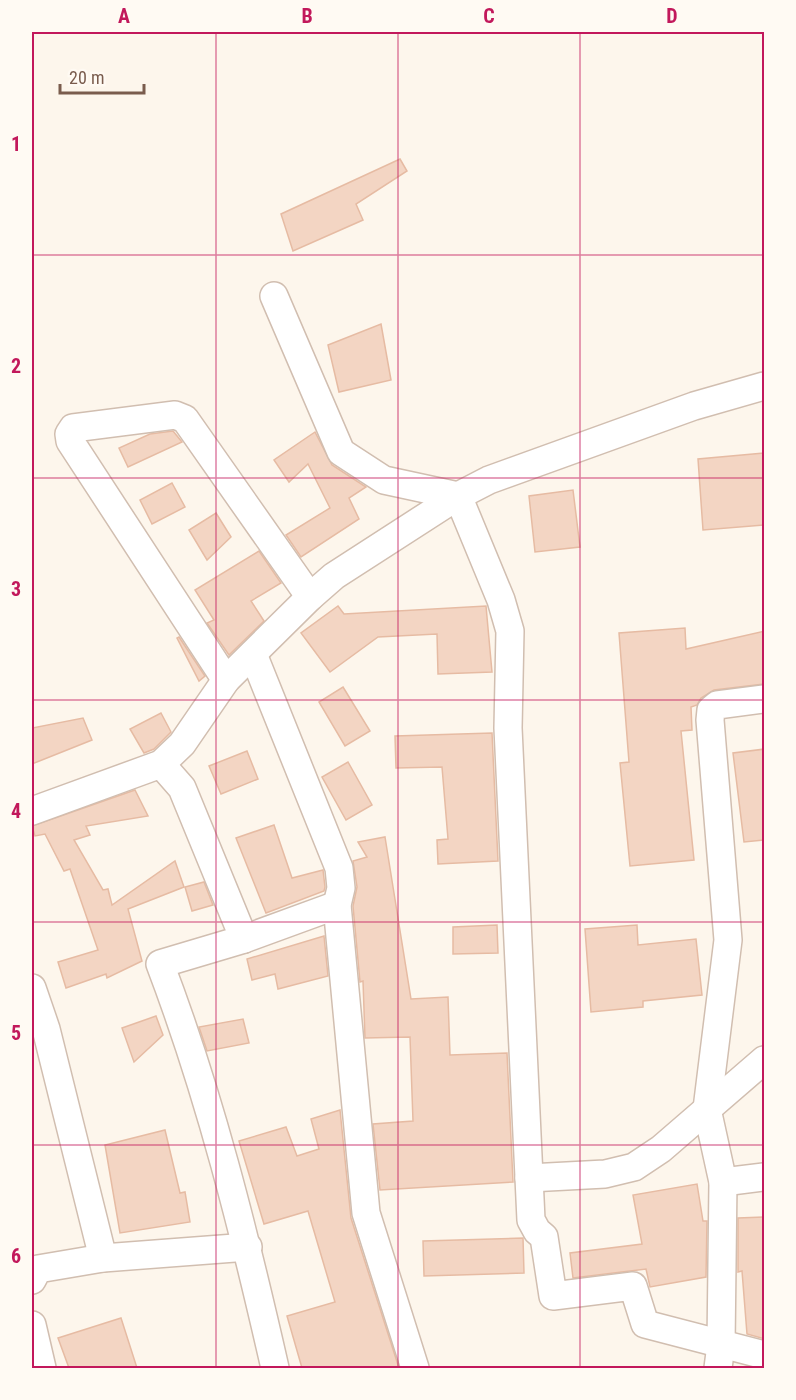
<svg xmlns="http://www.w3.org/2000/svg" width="796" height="1400" font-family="'Roboto Condensed',sans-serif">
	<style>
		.building { fill: #f3d5c3; stroke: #e6bba3; stroke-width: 1.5 }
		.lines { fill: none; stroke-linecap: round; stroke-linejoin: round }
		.street-casing { stroke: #d1beb0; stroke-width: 30 }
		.street { stroke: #fff; stroke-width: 27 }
		.grid { fill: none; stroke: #c2185b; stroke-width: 1.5; stroke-opacity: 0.55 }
		.neatline { fill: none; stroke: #c2185b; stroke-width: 2 }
		.grid-label { font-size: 20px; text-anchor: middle; font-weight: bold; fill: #c2185b }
	</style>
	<rect width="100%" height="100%" fill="#fdf6ec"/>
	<g class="building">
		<path d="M 400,159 L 407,171 L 356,204 L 363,220 L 293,251 L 281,214 Z"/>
		<path d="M 381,324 L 391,380 L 339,392 L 328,345 Z"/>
		<path d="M 173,431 L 182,442 L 128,467 L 119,448 L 150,434 Z"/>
		<path d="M 315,432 L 332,465 L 366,487 L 349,498 L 359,519 L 301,557 L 286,535 L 330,508 L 308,464 L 289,482 L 274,460 Z"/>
		<path d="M 765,453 L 765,525 L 703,530 L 698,459 Z"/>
		<path d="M 172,483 L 185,507 L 152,524 L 140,500 Z"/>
		<path d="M 573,490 L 580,547 L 535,552 L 529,496 Z"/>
		<path d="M 216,513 L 231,537 L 207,560 L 189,530 Z"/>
		<path d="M 259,551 L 281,583 L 251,601 L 264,621 L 229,655 L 207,623 L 214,620 L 195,590 Z"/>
		<path d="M 338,606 L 344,614 L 486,606 L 492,672 L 438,674 L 437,634 L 378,637 L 330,672 L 301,633 Z"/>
		<path d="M 685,628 L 686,649 L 765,631 L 765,684 L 714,690 L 701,698 L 697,705 L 691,707 L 692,730 L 681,731 L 694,860 L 630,866 L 620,763 L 629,762 L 619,633 Z"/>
		<path d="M 179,637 L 205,676 L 199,681 L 177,638 Z"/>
		<path d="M 343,687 L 370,731 L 345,746 L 319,702 Z"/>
		<path d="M 161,713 L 171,732 L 154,749 L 144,753 L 130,729 Z"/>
		<path d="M 83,718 L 92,740 L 32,764 L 32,728 Z"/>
		<path d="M 492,733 L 498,861 L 438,864 L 437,840 L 448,839 L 442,767 L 396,768 L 395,736 Z"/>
		<path d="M 765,749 L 765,840 L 744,842 L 733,753 Z"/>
		<path d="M 247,751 L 258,779 L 221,794 L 209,766 Z"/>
		<path d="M 348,762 L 372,805 L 346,820 L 322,777 Z"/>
		<path d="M 135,790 L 148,816 L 86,826 L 90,835 L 74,840 L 103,890 L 108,889 L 112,905 L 175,861 L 184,887 L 128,909 L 142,961 L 107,978 L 106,974 L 66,988 L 58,962 L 98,950 L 70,869 L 64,871 L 45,834 L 35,836 L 32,826 Z"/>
		<path d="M 274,825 L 292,878 L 323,870 L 325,887 L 324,891 L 266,913 L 236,838 Z"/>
		<path d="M 385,837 L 411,999 L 448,997 L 450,1055 L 507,1053 L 513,1182 L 380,1190 L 373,1124 L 413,1121 L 410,1037 L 365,1038 L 363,981 L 360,982 L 353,906 L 357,887 L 353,861 L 367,857 L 358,842 Z"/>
		<path d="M 204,882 L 213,905 L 192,911 L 185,887 Z"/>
		<path d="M 497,925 L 498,953 L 453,954 L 453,927 Z"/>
		<path d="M 637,925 L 638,945 L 696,939 L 702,995 L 643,1001 L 643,1007 L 591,1012 L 585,929 Z"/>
		<path d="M 324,936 L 328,976 L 278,989 L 275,974 L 252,980 L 247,959 Z"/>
		<path d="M 156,1016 L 163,1035 L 134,1062 L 122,1028 Z"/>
		<path d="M 243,1019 L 249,1043 L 207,1051 L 199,1027 Z"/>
		<path d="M 340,1110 L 351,1218 L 399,1368 L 302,1368 L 287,1316 L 335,1302 L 308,1211 L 264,1224 L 239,1141 L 286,1127 L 297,1156 L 319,1149 L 311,1119 Z"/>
		<path d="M 165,1130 L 180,1193 L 185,1192 L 190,1222 L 120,1233 L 105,1145 Z"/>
		<path d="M 697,1184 L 703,1221 L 707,1221 L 706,1277 L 650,1287 L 646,1269 L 573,1278 L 570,1253 L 642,1244 L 633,1195 Z"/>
		<path d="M 765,1217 L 765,1339 L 747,1334 L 742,1271 L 738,1272 L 738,1218 Z"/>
		<path d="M 523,1238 L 524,1273 L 424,1276 L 423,1241 Z"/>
		<path d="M 121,1318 L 137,1368 L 69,1368 L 58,1338 Z"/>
	</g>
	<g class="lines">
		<defs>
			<g id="street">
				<path d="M 274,296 L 341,452 L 384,480 L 458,496 L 501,600 L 510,631 L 508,728 L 531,1220 L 537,1231 L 544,1237 L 553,1296 L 633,1286 L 645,1324 L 764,1355"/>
				<path d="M 253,654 L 339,868 L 341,888 L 337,905 L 366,1213 L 415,1368"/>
				<path d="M 226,680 L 70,441 L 69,434 L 73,428 L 175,415 L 185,419 L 310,597"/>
				<path d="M 161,764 L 182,788 L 244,939"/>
				<path d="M 32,811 L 161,764 L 182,744 L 226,680 L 310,597 L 334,576 L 458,496 L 489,480 L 694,406 L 764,386"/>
				<path d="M 32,988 L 46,1029 L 103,1258"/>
				<path d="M 529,1178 L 605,1174 L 634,1167 L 661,1149 L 764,1060"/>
				<path d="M 723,1182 L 764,1177"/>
				<path d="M 32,1280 L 38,1269 L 103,1258 L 248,1247"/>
				<path d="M 32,1325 L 42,1368"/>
				<path d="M 275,1368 C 244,1232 210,1095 160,964 L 244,939 L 337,905"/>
				<path d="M 718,1368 L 721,1345 L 723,1182 L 707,1109 L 728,940 L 710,720 L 711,710 L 717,705 L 764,699"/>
			</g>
		</defs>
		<use href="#street" class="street-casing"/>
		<use href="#street" class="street"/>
	</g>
	<path class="grid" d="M 216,32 L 216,1368M 398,32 L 398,1368M 580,32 L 580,1368M 32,255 L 764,255M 32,478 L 764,478M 32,700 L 764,700M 32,922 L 764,922M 32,1145 L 764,1145"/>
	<rect width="796" height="1400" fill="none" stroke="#fffaf3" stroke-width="66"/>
	<path d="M60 84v9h84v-9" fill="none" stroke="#7a5c4d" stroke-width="3"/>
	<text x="69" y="84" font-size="18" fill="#7a5c4d" stroke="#fffaf3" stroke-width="4.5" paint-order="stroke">20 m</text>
	<rect x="33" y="33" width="730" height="1334" class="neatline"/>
	<g class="grid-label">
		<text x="124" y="23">A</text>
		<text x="307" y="23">B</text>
		<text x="489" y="23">C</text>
		<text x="672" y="23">D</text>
		<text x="16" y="151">1</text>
		<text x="16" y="373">2</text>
		<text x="16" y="596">3</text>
		<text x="16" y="818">4</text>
		<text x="16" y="1040">5</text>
		<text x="16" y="1263">6</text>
	</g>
</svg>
